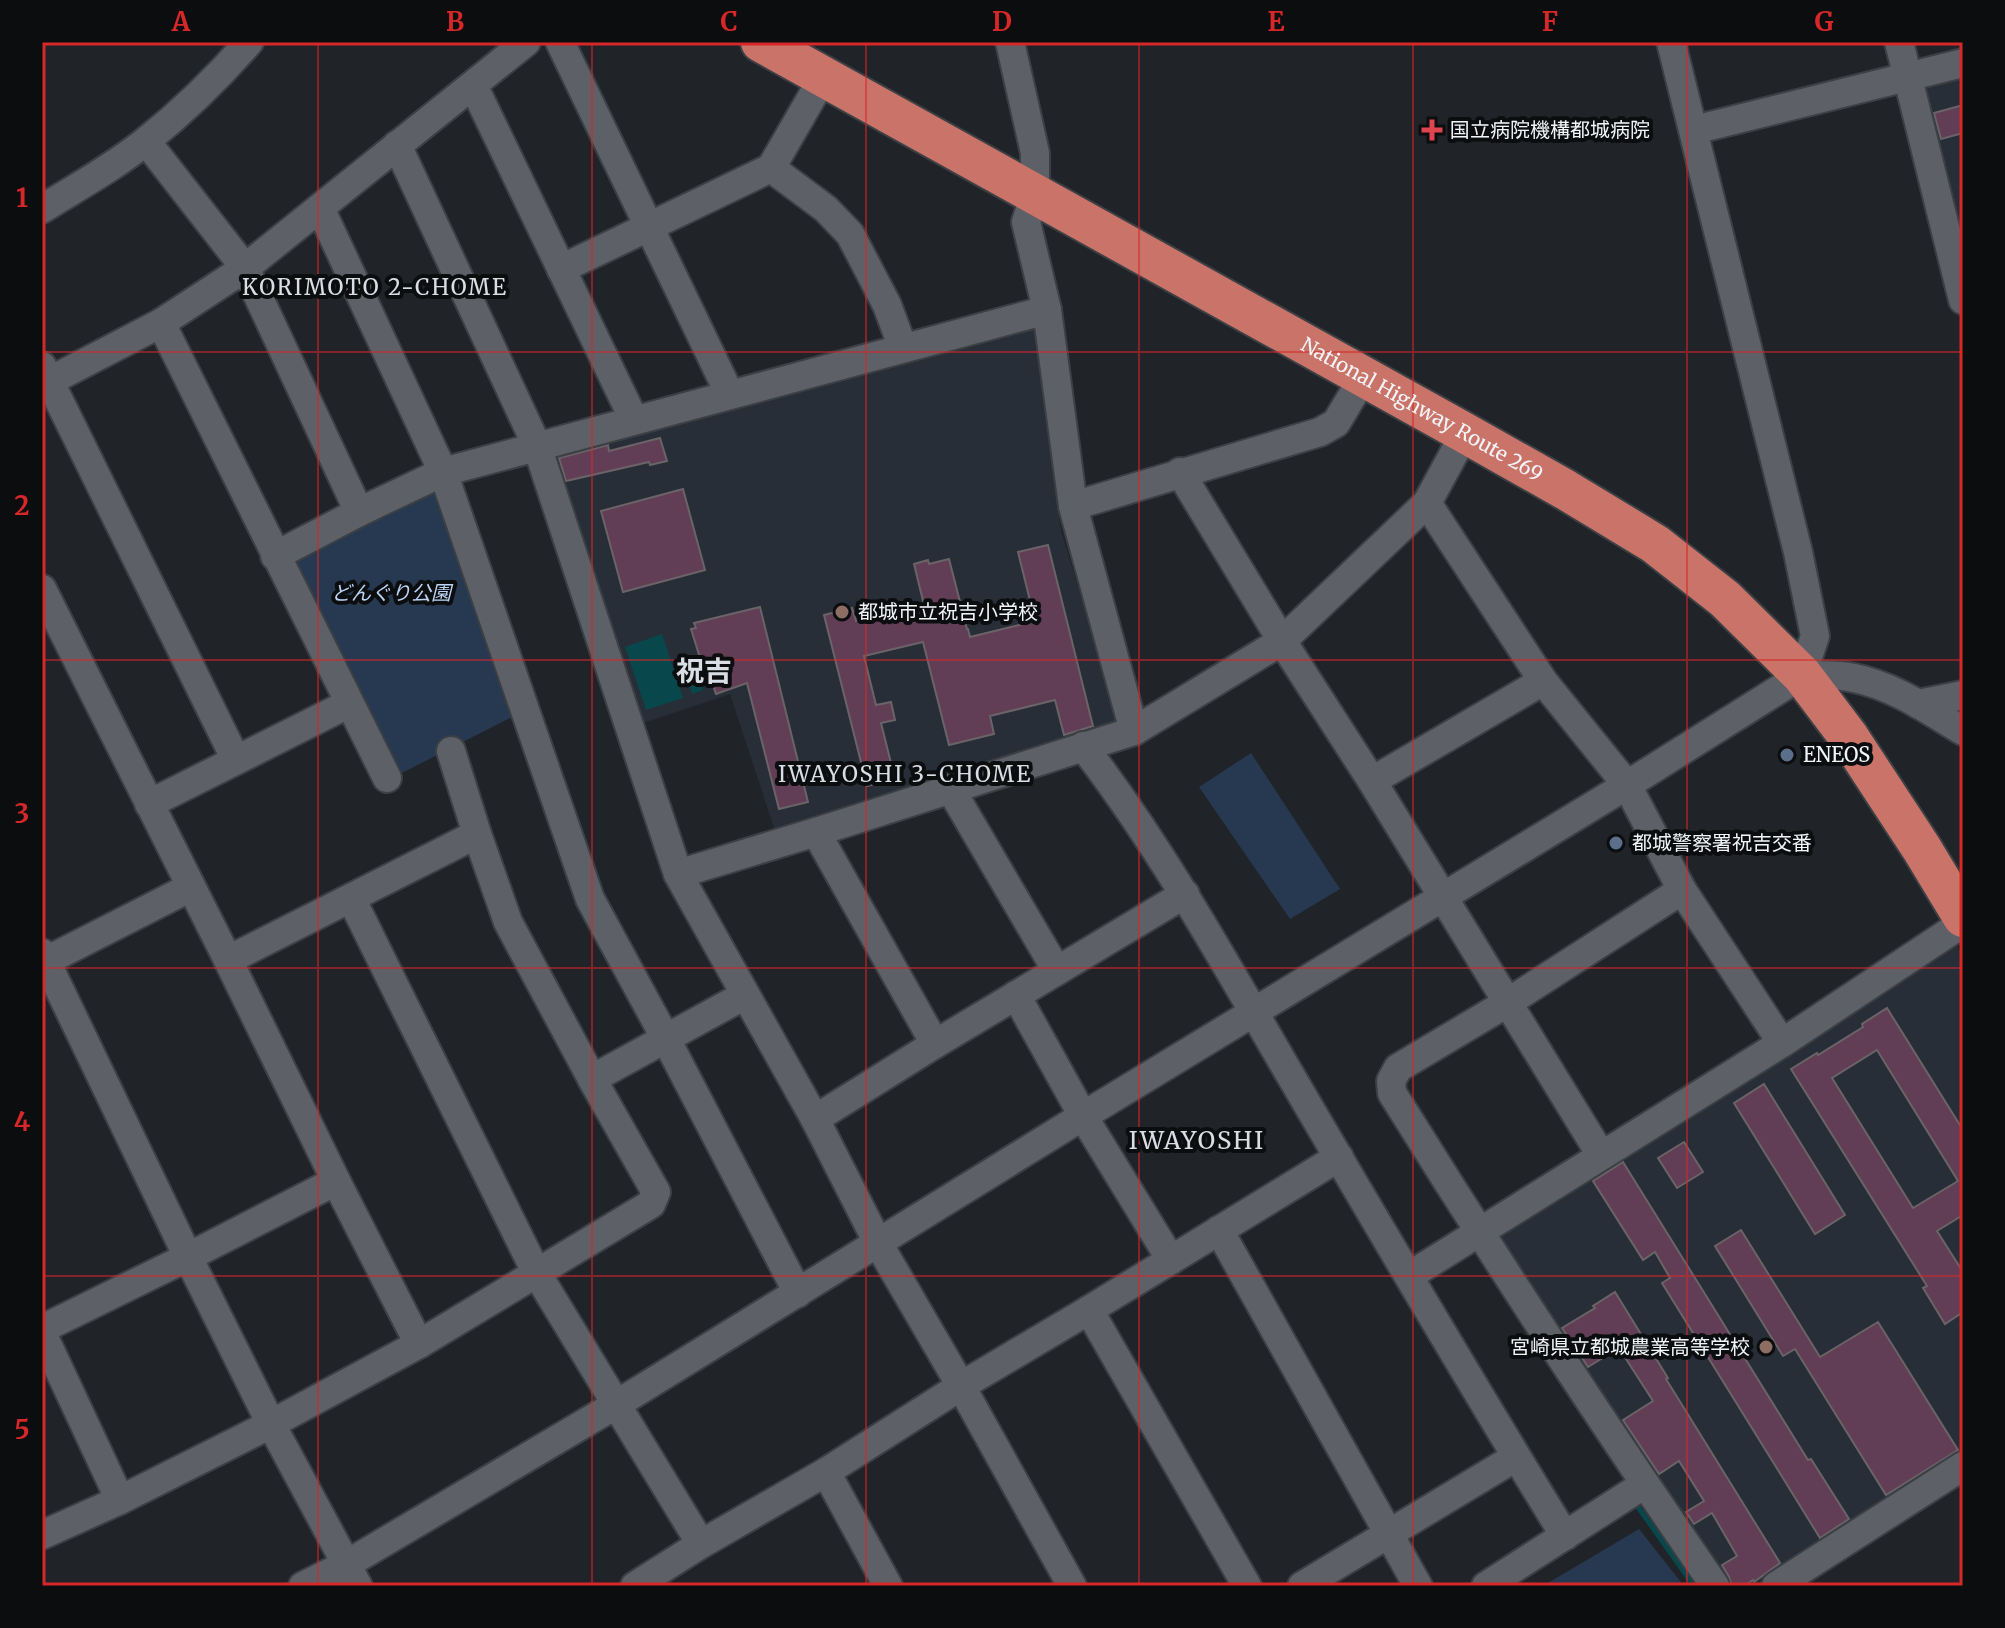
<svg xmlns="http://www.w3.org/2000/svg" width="2005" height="1628" font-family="Merriweather,'Noto Sans JP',serif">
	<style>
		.built { fill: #272e38 }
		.green { fill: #263951 }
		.water { fill: #08484d }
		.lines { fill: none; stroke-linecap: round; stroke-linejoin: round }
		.stream { stroke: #08484d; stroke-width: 5 }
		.building { fill: #613e55; stroke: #6a6367; stroke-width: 2; fill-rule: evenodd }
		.minor-casing { stroke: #3c4044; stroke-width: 32 }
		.highway-casing { stroke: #3c4044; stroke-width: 44 }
		.minor { stroke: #5d6167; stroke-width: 28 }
		.highway { stroke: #ca7369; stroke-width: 40 }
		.grid { fill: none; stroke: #d62828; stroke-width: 2; stroke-opacity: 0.55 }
		.health-dot { fill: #e0444e; stroke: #0b0d0f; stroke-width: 3 }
		.education-dot { fill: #8d6e63; stroke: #0b0d0f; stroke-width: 3 }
		.service-dot { fill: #5c6f8a; stroke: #0b0d0f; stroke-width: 3 }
		.labels { text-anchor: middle; stroke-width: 8; stroke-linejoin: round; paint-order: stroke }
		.poi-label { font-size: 20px; fill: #f2f5f8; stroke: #0b0d0f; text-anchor: start }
		.street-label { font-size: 20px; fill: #f2f5f8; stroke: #0b0d0f }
		.park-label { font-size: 20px; font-style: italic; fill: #bbd3f5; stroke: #0b0d0f }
		.neighbourhood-label { font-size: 22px; letter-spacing: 2px; fill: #d9dee5; stroke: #0b0d0f }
		.quarter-label { font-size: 24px; letter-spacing: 2px; fill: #d9dee5; stroke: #0b0d0f }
		.district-label { font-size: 28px; font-weight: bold; fill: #d9dee5; stroke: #0b0d0f }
		.neatline { fill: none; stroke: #d62828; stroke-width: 3 }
		.grid-label { font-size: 26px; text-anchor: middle; font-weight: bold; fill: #d62828 }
	</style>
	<rect width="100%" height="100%" fill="#202328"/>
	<g class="built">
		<path d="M 1963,75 L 1963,259 L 1918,87 Z"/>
		<path d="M 1035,327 L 1061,530 L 1118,720 L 1108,730 L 780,835 L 774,828 L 730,694 L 643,723 L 635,722 L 547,457 Z"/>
		<path d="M 1954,941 L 1963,955 L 1963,1454 L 1758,1586 L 1725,1586 L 1499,1240 L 1500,1230 Z"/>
	</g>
	<g class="green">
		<path d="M 437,488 L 516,715 L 396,776 L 288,563 Z"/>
		<path d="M 1251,753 L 1340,889 L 1290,919 L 1199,787 Z"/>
		<path d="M 1639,1529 L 1684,1586 L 1543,1586 Z"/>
	</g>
	<g class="water">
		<path d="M 662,634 L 683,698 L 646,710 L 625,647 Z"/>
		<path d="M 692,656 L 703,690 L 692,694 L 681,659 Z"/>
	</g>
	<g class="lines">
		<path class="stream" d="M 1638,1507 L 1694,1586"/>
	</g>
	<g class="building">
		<path d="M 1963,105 L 1963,133 L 1941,139 L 1934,113 Z"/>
		<path d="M 660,438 L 667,461 L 650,465 L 649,462 L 566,481 L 559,458 L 608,445 L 609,451 Z"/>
		<path d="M 683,489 L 705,570 L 623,592 L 601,511 Z"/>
		<path d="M 1048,545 L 1093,726 L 1064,735 L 1055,700 L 990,716 L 994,734 L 949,745 L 923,642 L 864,656 L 876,705 L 891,702 L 895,720 L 881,723 L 895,779 L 867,786 L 824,615 L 852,608 L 856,621 L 924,605 L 914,564 L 928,560 L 929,564 L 949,559 L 967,629 L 968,629 L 970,637 L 1035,621 L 1018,552 Z"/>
		<path d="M 760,607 L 808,802 L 779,809 L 747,683 L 716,694 L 710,676 L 706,677 L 691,629 L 696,628 L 694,623 Z"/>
		<path d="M 1887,1008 L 1963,1130 L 1963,1215 L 1937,1231 L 1963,1272 L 1963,1312 L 1945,1324 L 1923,1288 L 1927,1286 L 1791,1069 L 1817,1053 L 1818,1055 L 1863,1027 L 1862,1024 ZM 1877,1050 L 1958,1181 L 1913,1208 L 1832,1078 Z"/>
		<path d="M 1764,1084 L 1845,1215 L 1815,1234 L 1734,1103 Z"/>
		<path d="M 1684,1142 L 1703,1172 L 1677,1188 L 1658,1158 Z"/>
		<path d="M 1623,1162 L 1808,1460 L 1811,1459 L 1849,1519 L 1820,1538 L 1662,1283 L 1670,1278 L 1655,1252 L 1643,1260 L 1593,1181 Z"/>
		<path d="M 1741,1230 L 1820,1357 L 1878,1322 L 1958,1450 L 1886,1495 L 1795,1349 L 1783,1356 L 1715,1246 Z"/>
		<path d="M 1615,1292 L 1668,1378 L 1666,1379 L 1780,1563 L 1754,1582 L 1753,1580 L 1744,1586 L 1732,1586 L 1729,1577 L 1722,1565 L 1737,1556 L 1712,1513 L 1694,1524 L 1686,1512 L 1704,1501 L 1679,1461 L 1659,1474 L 1623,1420 L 1653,1401 L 1619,1348 L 1588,1367 L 1562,1328 L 1595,1308 L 1593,1306 Z"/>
	</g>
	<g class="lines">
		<defs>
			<g id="minor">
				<path d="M 560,42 L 730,395"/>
				<path d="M 1010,42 L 1035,153 L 1035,195 L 1026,222 L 1047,310 L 1073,506 L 1134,731"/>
				<path d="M 1899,42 L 1963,300"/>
				<path d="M 473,85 L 634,420"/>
				<path d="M 1694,130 L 1963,63"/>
				<path d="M 146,141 L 245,268 L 359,512"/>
				<path d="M 397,145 L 537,446 L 678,874 L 815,1119 L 878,1243 L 961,1386 L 1072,1586"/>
				<path d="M 771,168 L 824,76"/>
				<path d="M 320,208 L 443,472 L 590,899 L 666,1039 L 798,1293"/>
				<path d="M 42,209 C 77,187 114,167 146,141 C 181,113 219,76 249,42"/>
				<path d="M 561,269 L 771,168 L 826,209 L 850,234 L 887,305 L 903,348"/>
				<path d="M 161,323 L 387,778"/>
				<path d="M 42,366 L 236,760"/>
				<path d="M 42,385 L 161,323 L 245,268 L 526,42"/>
				<path d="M 1180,472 L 1282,641 L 1372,781 L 1601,1155"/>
				<path d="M 1427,503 L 1543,681 L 1627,785 L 1682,890 L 1782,1043"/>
				<path d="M 1073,506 L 1320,432 L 1336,423 L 1363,378"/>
				<path d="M 275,556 L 359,512 L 443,472 L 1047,310"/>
				<path d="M 42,589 L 228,960 L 336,1181 L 419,1344"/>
				<path d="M 1802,675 C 1819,676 1837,674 1854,678 C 1894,686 1928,710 1963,731"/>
				<path d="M 1918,704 L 1963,695"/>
				<path d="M 1083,746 C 1163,850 1226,965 1292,1078 C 1382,1232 1472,1385 1565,1536"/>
				<path d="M 1372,781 L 1543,681"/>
				<path d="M 950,788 L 1057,971"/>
				<path d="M 149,804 L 348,704"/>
				<path d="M 816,832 L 935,1044"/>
				<path d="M 678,874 L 816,832 L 1134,731 L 1282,641 L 1427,503 L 1465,433"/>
				<path d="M 1682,890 L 1507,1003 L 1398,1068 L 1391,1081 L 1392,1093 C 1496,1260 1603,1424 1715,1586"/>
				<path d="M 351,898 L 536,1272 L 701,1544"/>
				<path d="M 42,953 L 188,1257 L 271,1424 L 358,1586"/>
				<path d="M 228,960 L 477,834"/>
				<path d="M 42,963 L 191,887"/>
				<path d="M 1016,995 L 1083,1116 L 1171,1260"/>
				<path d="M 592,1079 L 745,995"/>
				<path d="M 815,1119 L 935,1044 L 1185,894"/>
				<path d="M 1219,1230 L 1418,1586"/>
				<path d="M 1409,1276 L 1782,1043 L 1963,923"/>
				<path d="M 1089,1310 L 1247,1586"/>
				<path d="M 42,1329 L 188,1257 L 336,1181"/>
				<path d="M 42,1333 L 120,1500"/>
				<path d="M 826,1472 L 888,1586"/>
				<path d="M 42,1535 L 120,1500 L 271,1424 L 419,1344 L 651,1204 L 656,1192 L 592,1079 L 508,922 L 477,834 L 451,751"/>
				<path d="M 303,1586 L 347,1564 L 617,1404 L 1083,1116 L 1627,785 L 1802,675 L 1815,636 L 1798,552 L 1671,42"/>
				<path d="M 635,1586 L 701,1544 L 826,1472 L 961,1386 L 1089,1310 L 1339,1157"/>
				<path d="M 1302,1586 L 1516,1457"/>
				<path d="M 1486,1586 L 1645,1484"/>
				<path d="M 1776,1586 L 1963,1466"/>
			</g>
			<g id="highway">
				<path id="s1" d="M 761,42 L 1465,433 L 1566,490 L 1655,544 L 1725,599 L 1802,675 L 1848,736 L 1922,849 L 1963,917"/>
			</g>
		</defs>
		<use href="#minor" class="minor-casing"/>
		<use href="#highway" class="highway-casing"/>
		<use href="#minor" class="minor"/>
		<use href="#highway" class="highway"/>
	</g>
	<path class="grid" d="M 318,42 L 318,1586M 592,42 L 592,1586M 866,42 L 866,1586M 1139,42 L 1139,1586M 1413,42 L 1413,1586M 1687,42 L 1687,1586M 42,352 L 1963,352M 42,660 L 1963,660M 42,968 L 1963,968M 42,1276 L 1963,1276"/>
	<path class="health-dot" d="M1428 118h8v8h8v8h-8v8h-8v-8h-8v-8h8z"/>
	<g class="education-dot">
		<circle cx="842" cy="612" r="8"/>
		<circle cx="1766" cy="1347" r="8"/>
	</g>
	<g class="service-dot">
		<circle cx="1787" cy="755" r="8"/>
		<circle cx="1616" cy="843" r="8"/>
	</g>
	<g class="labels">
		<g class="poi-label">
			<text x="1450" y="137">国立病院機構都城病院</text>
			<text x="858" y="619">都城市立祝吉小学校</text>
			<text x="1803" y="762">ENEOS</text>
			<text x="1632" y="850">都城警察署祝吉交番</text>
			<text x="1750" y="1354" text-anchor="end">宮崎県立都城農業高等学校</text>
		</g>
		<g class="street-label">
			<text dy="7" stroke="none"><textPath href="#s1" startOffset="756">National Highway Route 269</textPath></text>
		</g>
		<g class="park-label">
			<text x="391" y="600">どんぐり公園</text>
		</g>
		<g class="neighbourhood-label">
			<text x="375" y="295">KORIMOTO 2-CHOME</text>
			<text x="905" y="782">IWAYOSHI 3-CHOME</text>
		</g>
		<g class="quarter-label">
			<text x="1197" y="1149">IWAYOSHI</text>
		</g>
		<g class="district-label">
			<text x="704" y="681">祝吉</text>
		</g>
	</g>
	<rect width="2005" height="1628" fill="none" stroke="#0b0d0f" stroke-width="88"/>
	<rect x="44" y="44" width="1917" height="1540" class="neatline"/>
	<g class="grid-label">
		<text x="181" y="31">A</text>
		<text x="455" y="31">B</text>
		<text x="729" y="31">C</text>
		<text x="1002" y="31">D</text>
		<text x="1276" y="31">E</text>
		<text x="1550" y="31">F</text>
		<text x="1824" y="31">G</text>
		<text x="22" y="207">1</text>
		<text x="22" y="515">2</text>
		<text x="22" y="823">3</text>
		<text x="22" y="1131">4</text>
		<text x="22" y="1439">5</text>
	</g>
</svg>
